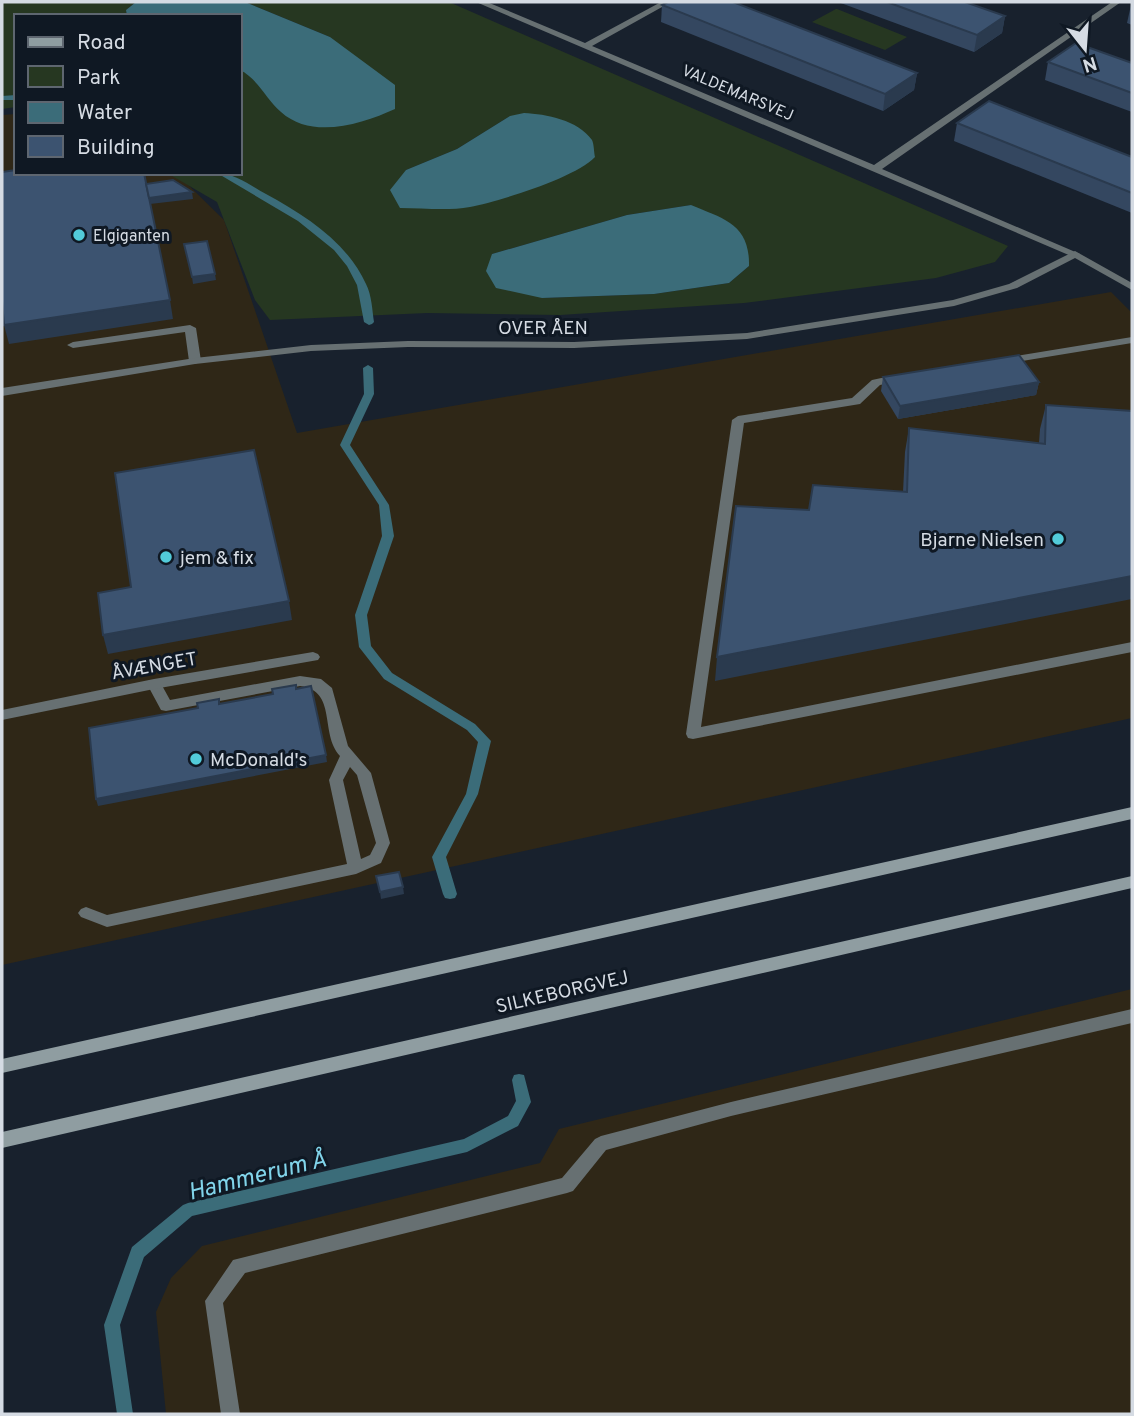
<svg xmlns="http://www.w3.org/2000/svg" width="1134" height="1416" font-family="Overpass,sans-serif">
	<style>
		.commercial { fill: #2f2717 }
		.green { fill: #263721; fill-rule: evenodd }
		.water { fill: #3b6c79 }
		.lines { fill: none; stroke-linecap: round; stroke-linejoin: round }
		.stream { fill: #3b6c79; fill-rule: evenodd }
		.service { fill: #677072; fill-rule: evenodd }
		.minor { fill: #677072; fill-rule: evenodd }
		.tertiary { fill: #677072; fill-rule: evenodd }
		.secondary { fill: #8f9da1; fill-rule: evenodd }
		.wall { fill: #344760 }
		.shaded-wall { fill: #2a3a4e }
		.building { fill: #3c5370; stroke: #2a3a4e; stroke-width: 2 }
		.poi-dot { fill: #52cbd9; stroke: #0f1823; stroke-width: 2.5 }
		.labels { text-anchor: middle; stroke-width: 6; stroke-linejoin: round; paint-order: stroke }
		.far-street-label { font-size: 16px; fill: #d5dbe3; stroke: #0f1823 }
		.far-poi-label { font-size: 16px; fill: #d5dbe3; stroke: #0f1823; text-anchor: start }
		.street-label { font-size: 19px; fill: #d5dbe3; stroke: #0f1823 }
		.poi-label { font-size: 19px; fill: #d5dbe3; stroke: #0f1823; text-anchor: start }
		.near-water-label { font-size: 24px; font-style: italic; fill: #81d4ea; stroke: #0f1823 }
	</style>
	<rect width="100%" height="100%" fill="#18212d"/>
	<g class="commercial">
		<path d="M 16,114 L 16,173 L 176,173 L 224,220 L 297,433 L 1111,292 L 1132,313 L 1132,718 L 2,965 L 2,115 Z"/>
		<path d="M 1132,989 L 1132,1414 L 166,1414 L 156,1312 L 171,1278 L 202,1246 L 540,1163 L 559,1129 Z"/>
	</g>
	<g class="green">
		<path d="M 2,2 L 136,2 L 126,10 L 127,16 L 16,16 L 16,107 L 2,109 Z"/>
		<path d="M 245,2 L 449,2 L 1008,246 L 995,262 L 936,278 L 744,303 L 560,315 L 427,313 L 270,320 L 255,300 L 217,202 L 167,173 L 240,173 L 240,70 L 249,74 L 281,112 L 330,37 ZM 510,116 L 400,208 L 406,170 L 457,149 ZM 691,205 L 749,266 L 729,283 L 654,294 L 542,298 L 492,254 L 627,215 Z"/>
		<path d="M 836,9 L 837,9 L 907,37 L 885,50 L 812,22 Z"/>
	</g>
	<g class="water">
		<path d="M 136,2 L 245,2 L 330,37 L 395,85 L 395,109 C 362,124 312,140 281,112 C 266,99 258,79 240,70 L 240,16 L 127,16 L 126,10 Z"/>
		<path d="M 524,113 C 546,114 578,120 592,140 C 594,144 594,153 595,157 C 575,178 500,201 470,207 C 448,211 423,208 400,208 L 390,190 L 406,170 L 457,149 L 510,116 Z"/>
		<path d="M 691,205 C 724,219 750,224 749,266 L 729,283 L 654,294 L 542,298 L 496,288 L 486,271 L 492,254 L 627,215 Z"/>
	</g>
	<g class="lines">
		<g class="stream">
			<path d="M 16,95 L 16,100 L 2,100 L 2,96 Z"/>
			<path d="M 217,173 C 235,173 251,186 266,194 C 306,216 347,242 366,284 C 372,296 372,310 374,322 L 372,324 L 369,325 L 364,322 L 357,285 L 347,266 L 334,250 L 298,221 Z"/>
			<path d="M 368,365 L 373,368 L 374,394 L 350,445 L 389,505 L 394,536 L 367,615 L 371,646 L 392,673 L 475,724 L 491,741 L 478,794 L 446,857 L 457,894 L 455,898 L 450,899 L 445,898 L 443,894 L 432,857 L 466,794 L 478,742 L 467,730 L 384,679 L 359,647 L 355,615 L 382,536 L 379,505 L 340,445 L 364,394 L 363,368 Z"/>
			<path d="M 519,1074 L 524,1075 L 531,1102 L 518,1126 L 467,1152 L 192,1216 L 144,1257 L 120,1325 L 133,1414 L 117,1414 L 104,1325 L 132,1247 L 183,1205 L 188,1203 L 464,1139 L 508,1116 L 516,1101 L 512,1080 L 514,1075 Z"/>
		</g>
		<g class="service">
			<path d="M 190,325 L 196,328 L 201,361 L 195,364 L 189,361 L 185,332 L 73,348 L 67,345 L 73,342 Z"/>
			<path d="M 1132,337 L 1132,343 L 1003,364 L 997,361 L 1003,358 Z"/>
			<path d="M 900,374 L 904,376 L 904,380 L 880,385 L 860,404 L 744,423 L 701,727 L 1132,642 L 1132,652 L 693,739 L 688,738 L 686,734 L 732,420 L 738,416 L 852,398 L 872,380 Z"/>
			<path d="M 300,676 L 321,679 L 332,688 L 348,746 L 371,773 L 390,843 L 381,863 L 356,874 L 107,927 L 81,917 L 78,913 L 81,909 L 86,907 L 107,915 L 347,864 L 329,780 L 340,756 C 319,733 338,691 300,686 L 166,711 L 161,710 L 147,684 L 149,680 L 159,680 L 170,700 ZM 350,767 L 357,775 L 376,843 L 370,855 L 361,859 L 343,780 Z"/>
			<path d="M 1132,1009 L 1132,1023 L 731,1116 L 606,1150 L 573,1191 L 567,1193 L 245,1273 L 223,1303 L 240,1414 L 221,1414 L 205,1301 L 233,1260 L 562,1178 L 595,1139 L 601,1136 L 731,1102 Z"/>
		</g>
		<g class="minor">
			<path d="M 476,2 L 487,2 L 585,43 L 661,2 L 671,2 L 592,46 L 874,165 L 1112,2 L 1121,2 L 882,169 L 1080,254 L 1075,257 L 1071,256 Z"/>
			<path d="M 313,652 L 318,654 L 320,657 L 318,660 L 154,689 L 2,720 L 2,710 L 154,679 Z"/>
		</g>
		<path class="tertiary" d="M 1075,251 L 1132,283 L 1132,290 L 1075,258 L 1017,288 L 954,306 L 747,339 L 574,348 L 408,347 L 311,351 L 195,364 L 2,396 L 2,388 L 195,358 L 311,345 L 408,341 L 574,342 L 747,333 L 953,300 L 1009,284 Z"/>
		<g class="secondary">
			<path d="M 1132,807 L 1132,819 L 2,1073 L 2,1059 Z"/>
			<path d="M 1132,876 L 1132,888 L 2,1148 L 2,1132 Z"/>
		</g>
	</g>
	<g class="wall">
		<path d="M 838,2 L 965,2 L 1005,16 L 1002,33 L 974,52 Z"/>
		<path d="M 1132,4 L 1132,25 L 1127,23 L 1131,5 Z"/>
		<path d="M 662,5 L 917,73 L 914,90 L 883,111 L 661,22 Z"/>
		<path d="M 1048,62 L 1132,63 L 1132,112 L 1045,80 Z"/>
		<path d="M 957,123 L 1132,157 L 1132,213 L 954,141 Z"/>
		<path d="M 883,377 L 1039,382 L 1036,395 L 898,419 L 881,391 Z"/>
		<path d="M 1046,405 L 1132,411 L 715,681 L 809,510 L 903,492 L 905,452 L 909,428 L 1039,443 L 1040,429 Z"/>
	</g>
	<g class="shaded-wall">
		<path d="M 1005,16 L 1002,33 L 974,52 L 977,35 Z"/>
		<path d="M 917,73 L 914,90 L 883,111 L 885,94 Z"/>
		<path d="M 192,192 L 193,199 L 150,204 L 149,198 Z"/>
		<path d="M 215,274 L 216,280 L 193,284 L 192,277 Z"/>
		<path d="M 170,300 L 173,319 L 9,344 L 4,325 Z"/>
		<path d="M 1039,382 L 1036,395 L 898,419 L 900,406 Z"/>
		<path d="M 1132,576 L 1132,599 L 715,681 L 717,657 Z"/>
		<path d="M 289,601 L 292,620 L 108,654 L 103,635 Z"/>
		<path d="M 326,755 L 327,762 L 98,806 L 96,799 Z"/>
		<path d="M 403,887 L 404,894 L 381,899 L 380,892 Z"/>
	</g>
	<g class="building">
		<path d="M 668,2 L 733,2 L 917,73 L 885,94 L 662,5 Z"/>
		<path d="M 887,2 L 965,2 L 1005,16 L 977,35 Z"/>
		<path d="M 1076,43 L 1132,63 L 1132,93 L 1048,62 Z"/>
		<path d="M 989,101 L 1132,157 L 1132,193 L 957,123 Z"/>
		<path d="M 16,170 L 16,173 L 144,173 L 170,300 L 4,325 L 2,301 L 2,172 Z"/>
		<path d="M 173,180 L 192,192 L 149,198 L 146,184 Z"/>
		<path d="M 207,241 L 215,274 L 192,277 L 184,244 Z"/>
		<path d="M 1019,355 L 1039,382 L 900,406 L 883,377 Z"/>
		<path d="M 1046,405 L 1132,411 L 1132,576 L 717,657 L 736,506 L 809,510 L 813,485 L 907,492 L 909,428 L 1045,444 Z"/>
		<path d="M 254,450 L 289,601 L 103,635 L 98,593 L 131,587 L 115,473 Z"/>
		<path d="M 296,685 L 296,689 L 311,686 L 326,755 L 96,799 L 89,728 L 198,708 L 197,703 L 219,699 L 219,704 L 273,694 L 272,689 Z"/>
		<path d="M 399,872 L 403,887 L 380,892 L 376,876 Z"/>
	</g>
	<g class="poi-dot">
		<circle cx="79" cy="235" r="7"/>
		<circle cx="1058" cy="539" r="7"/>
		<circle cx="166" cy="557" r="7"/>
		<circle cx="196" cy="759" r="7"/>
	</g>
	<g class="labels">
		<g class="far-street-label">
			<text transform="translate(738 92) rotate(23)" y="6">VALDEMARSVEJ</text>
		</g>
		<g class="far-poi-label">
			<text x="93" y="241">Elgiganten</text>
		</g>
		<g class="street-label">
			<text x="543" y="334">OVER ÅEN</text>
			<text transform="translate(154 665) rotate(-10)" y="7">ÅVÆNGET</text>
			<text transform="translate(562 991) rotate(-13)" y="7">SILKEBORGVEJ</text>
		</g>
		<g class="poi-label">
			<text x="1044" y="546" text-anchor="end">Bjarne Nielsen</text>
			<text x="180" y="564">jem &amp; fix</text>
			<text x="210" y="766">McDonald's</text>
		</g>
		<g class="near-water-label">
			<text transform="translate(257 1175) rotate(-14)" y="8">Hammerum Å</text>
		</g>
	</g>
	<rect width="1134" height="1416" fill="none" stroke="#d5dbe3" stroke-width="7"/>
	<rect x="14" y="14" width="228" height="161" fill="#0f1823" stroke="#5e6670" stroke-width="2"/>
	<rect x="28" y="37" width="35" height="10" fill="#8f9da1" stroke="#5e6670" stroke-width="2"/>
	<text x="77" y="49" font-size="21" fill="#d5dbe3">Road</text>
	<rect x="28" y="66" width="35" height="21" fill="#263721" stroke="#5e6670" stroke-width="2"/>
	<text x="77" y="84" font-size="21" fill="#d5dbe3">Park</text>
	<rect x="28" y="102" width="35" height="21" fill="#3b6c79" stroke="#5e6670" stroke-width="2"/>
	<text x="77" y="119" font-size="21" fill="#d5dbe3">Water</text>
	<rect x="28" y="136" width="35" height="21" fill="#3c5370" stroke="#5e6670" stroke-width="2"/>
	<text x="77" y="154" font-size="21" fill="#d5dbe3">Building</text>
	<g transform="translate(1085 49) rotate(163)" stroke="#0f1823" stroke-width="5" paint-order="stroke">
	<path d="M0-5L12 26L0 18L-12 26Z" fill="#d5dbe3"/>
	<text y="-10" font-size="19" font-weight="bold" text-anchor="middle" fill="#d5dbe3">N</text>
	</g>
</svg>
